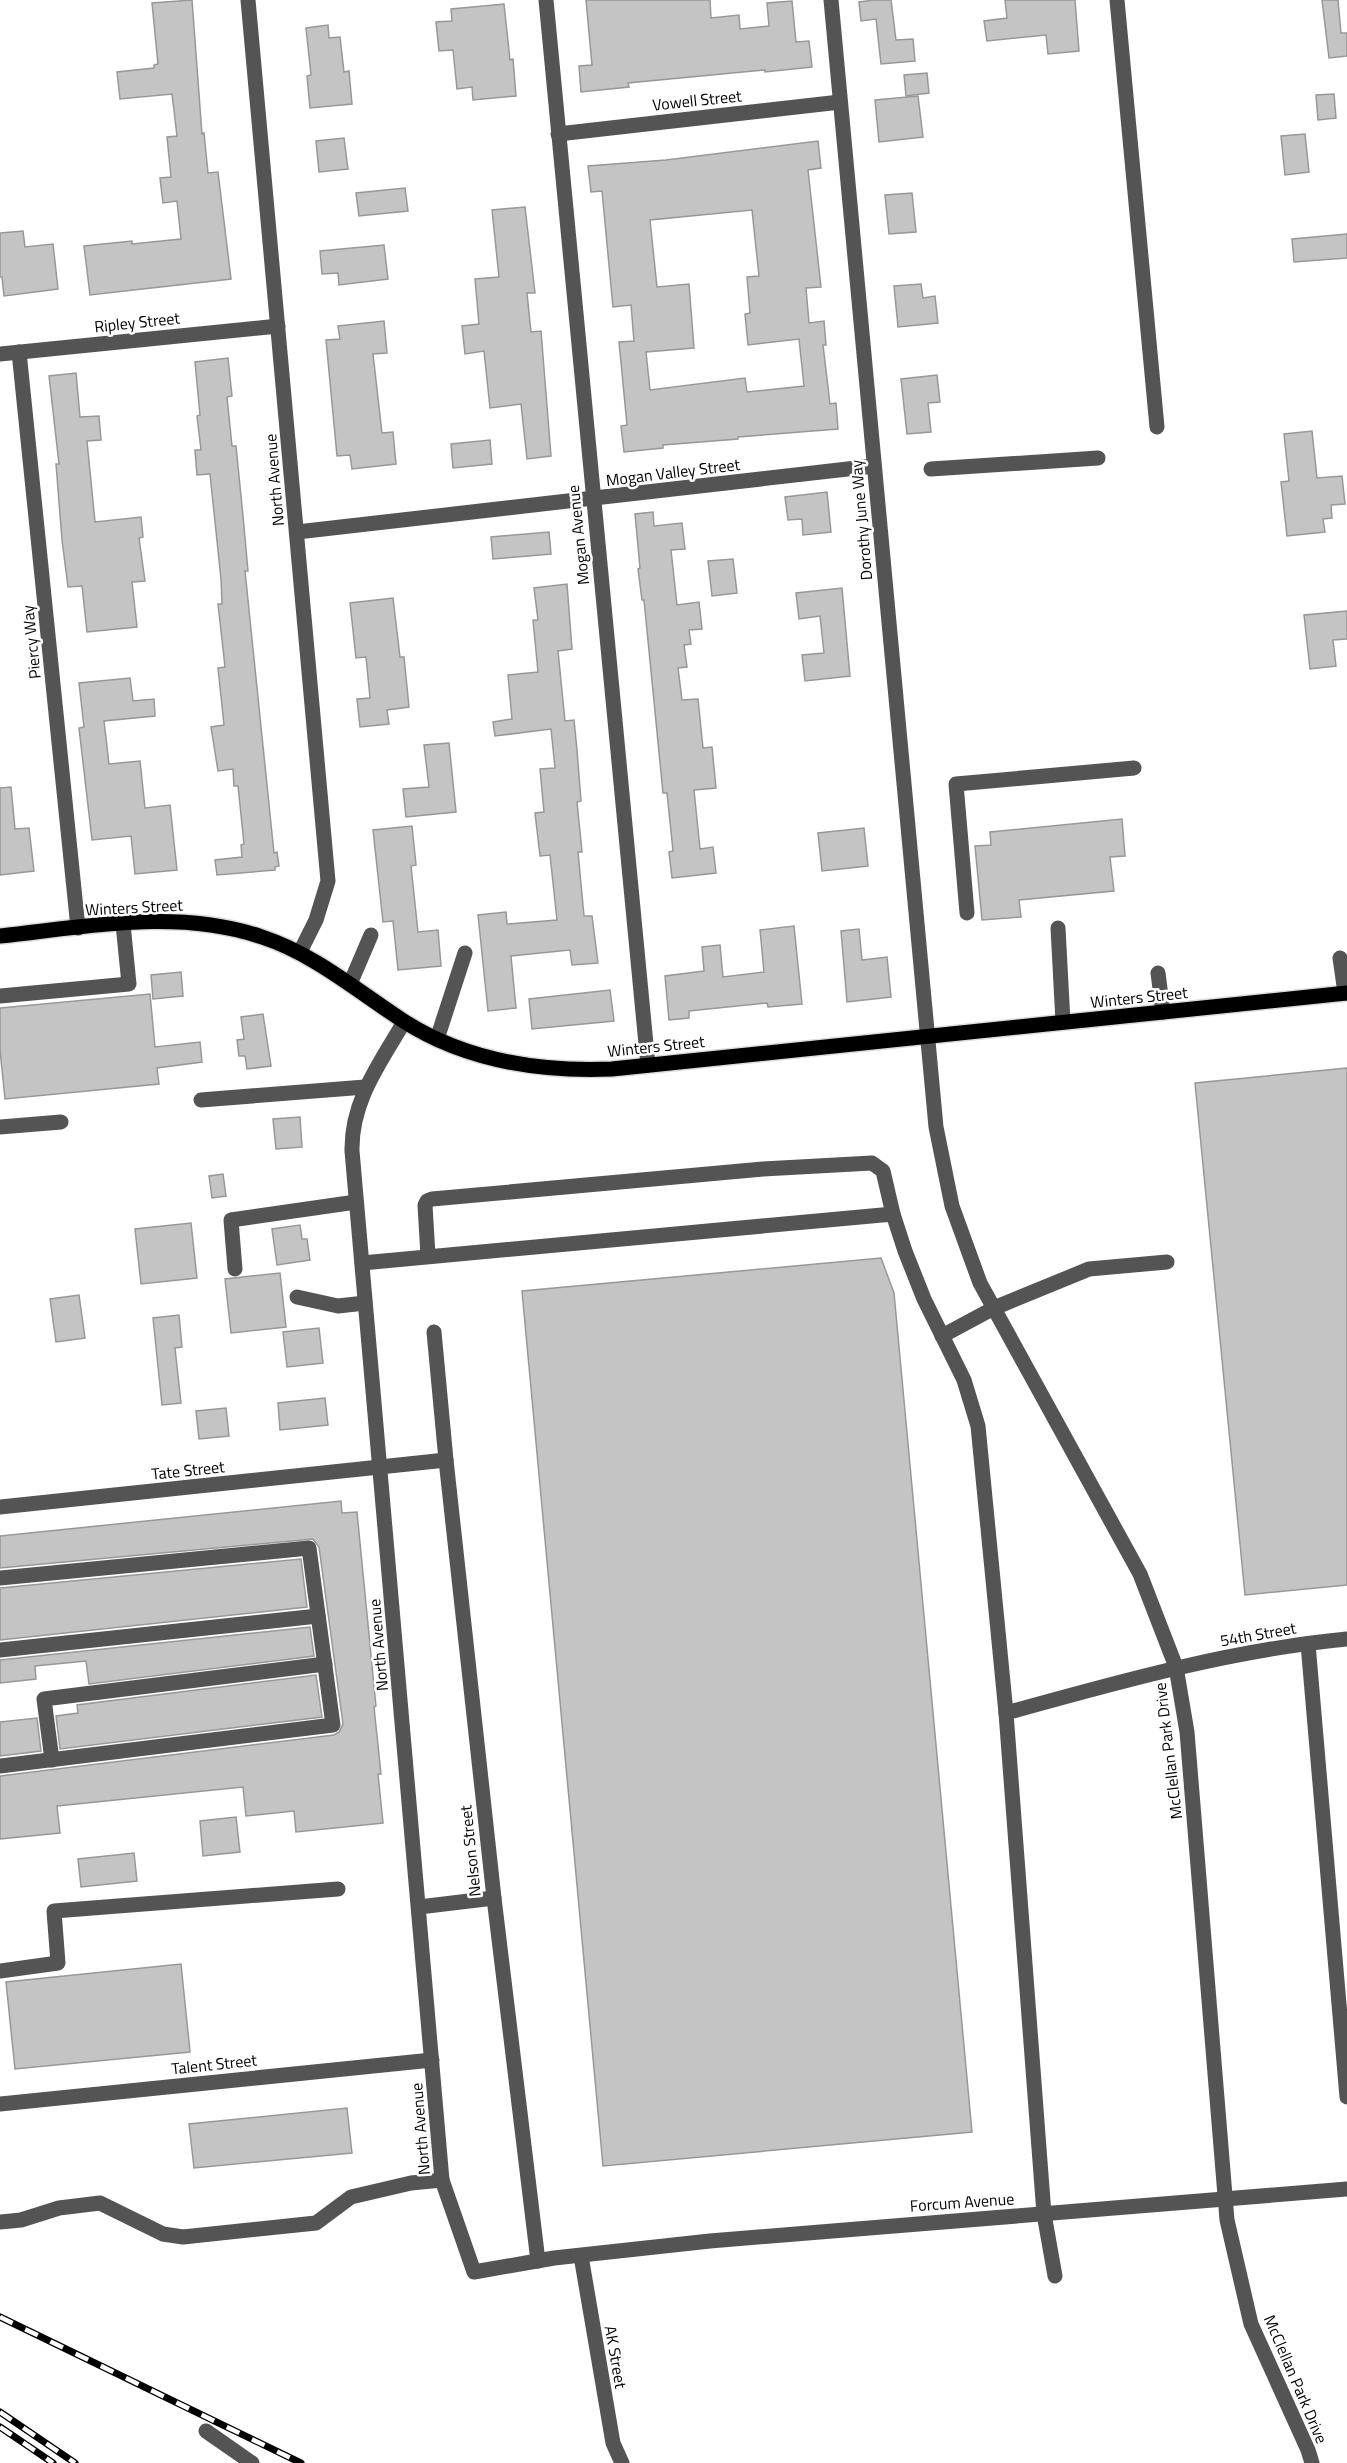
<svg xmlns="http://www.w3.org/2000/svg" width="1347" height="2463" font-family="'Titillium Web',sans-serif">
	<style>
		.building { fill: #c4c4c4; stroke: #989898; stroke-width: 1.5; fill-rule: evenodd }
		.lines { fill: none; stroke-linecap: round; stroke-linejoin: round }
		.major-casing { stroke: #dbdbdb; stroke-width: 18 }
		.minor { stroke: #545454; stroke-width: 15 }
		.major { stroke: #000; stroke-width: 15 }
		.rail-casing { stroke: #000; stroke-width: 7 }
		.rail { stroke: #fff; stroke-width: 4.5; stroke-dasharray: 14; stroke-linecap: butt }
		.labels { text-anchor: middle; stroke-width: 5; stroke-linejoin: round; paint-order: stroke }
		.street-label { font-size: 16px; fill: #000; stroke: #fff }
	</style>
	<rect width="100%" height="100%" fill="#fff"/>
	<g class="building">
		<path d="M 192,0 L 202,134 L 204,133 L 208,173 L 218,172 L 231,279 L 90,295 L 84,246 L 132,241 L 132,244 L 181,239 L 177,201 L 163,203 L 160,178 L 171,177 L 167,137 L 177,136 L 172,94 L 120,99 L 117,72 L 154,68 L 154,65 L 158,64 L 152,3 Z"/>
		<path d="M 586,0 L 710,0 L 711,18 L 739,15 L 740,29 L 769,26 L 767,3 L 792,1 L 796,42 L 809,41 L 812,67 L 765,72 L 765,70 L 628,83 L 629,87 L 581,92 L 579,66 L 592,65 Z"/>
		<path d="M 874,0 L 891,0 L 896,40 L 913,39 L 915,61 L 881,64 L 876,19 L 861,21 L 859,2 Z"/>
		<path d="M 1005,0 L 1075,0 L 1079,51 L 1048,54 L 1046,35 L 987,41 L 984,21 L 1007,18 Z"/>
		<path d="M 1322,0 L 1338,0 L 1341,33 L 1347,33 L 1347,56 L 1329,58 Z"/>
		<path d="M 504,4 L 510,60 L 513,59 L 516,96 L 473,100 L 472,87 L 457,89 L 453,50 L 439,51 L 436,22 L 452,21 L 451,9 Z"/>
		<path d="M 328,25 L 329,38 L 340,37 L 344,72 L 349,71 L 352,104 L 310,108 L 307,76 L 311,75 L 306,28 Z"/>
		<path d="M 927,73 L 929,93 L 906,96 L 904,75 Z"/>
		<path d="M 1334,94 L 1336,118 L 1318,120 L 1316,95 Z"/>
		<path d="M 918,96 L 923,137 L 879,142 L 875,100 Z"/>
		<path d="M 1305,134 L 1309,172 L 1285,175 L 1281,136 Z"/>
		<path d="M 344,138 L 348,169 L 319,172 L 316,141 Z"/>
		<path d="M 818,141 L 821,168 L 808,170 L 821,287 L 806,288 L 809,323 L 824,321 L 826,345 L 823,345 L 830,404 L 836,403 L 838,429 L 738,437 L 738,439 L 663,445 L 663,448 L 624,452 L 621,426 L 627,425 L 619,342 L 634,341 L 631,305 L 613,307 L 602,191 L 591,192 L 588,166 L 666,160 ZM 752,210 L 759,276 L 747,277 L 750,313 L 745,314 L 748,345 L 799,339 L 804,386 L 747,392 L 745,378 L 650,390 L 646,352 L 694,348 L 689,284 L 657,287 L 650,220 Z"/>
		<path d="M 405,188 L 408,211 L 359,216 L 356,193 Z"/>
		<path d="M 912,193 L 916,232 L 889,234 L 885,195 Z"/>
		<path d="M 525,207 L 535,293 L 527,293 L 531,332 L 541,331 L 551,456 L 527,459 L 521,404 L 490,408 L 484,351 L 465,354 L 462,326 L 479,324 L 475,279 L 499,277 L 492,210 Z"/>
		<path d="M 23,231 L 25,247 L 53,244 L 58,289 L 4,296 L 2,277 L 0,277 L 0,233 Z"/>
		<path d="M 1347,234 L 1347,258 L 1294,262 L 1292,239 Z"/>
		<path d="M 384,245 L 388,279 L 339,285 L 338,273 L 322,274 L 320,251 Z"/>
		<path d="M 921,284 L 923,298 L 935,296 L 938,323 L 898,327 L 894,286 Z"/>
		<path d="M 384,321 L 387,353 L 373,354 L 382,433 L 393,432 L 396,464 L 352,469 L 350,455 L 337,456 L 326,340 L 340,339 L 338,326 Z"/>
		<path d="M 228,358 L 232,396 L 227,397 L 232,446 L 236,446 L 243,516 L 248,571 L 245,571 L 274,853 L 277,852 L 279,866 L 275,867 L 275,870 L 217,875 L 215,860 L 242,857 L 241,845 L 244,844 L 238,786 L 234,786 L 233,769 L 218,771 L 211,727 L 224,725 L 218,668 L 225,667 L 218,604 L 222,604 L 221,579 L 210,474 L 197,475 L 195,450 L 201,450 L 197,416 L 200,415 L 195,362 Z"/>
		<path d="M 76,373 L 80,417 L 99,416 L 101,440 L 87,441 L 95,522 L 141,517 L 143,537 L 139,538 L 145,581 L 132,582 L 137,627 L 87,632 L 82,586 L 68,587 L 62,540 L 56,464 L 59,464 L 49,376 Z"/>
		<path d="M 937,375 L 940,402 L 928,403 L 931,432 L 907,434 L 901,379 Z"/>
		<path d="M 1312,431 L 1317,478 L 1342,476 L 1345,504 L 1331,505 L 1332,518 L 1323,519 L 1325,532 L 1287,536 L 1281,482 L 1289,481 L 1284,434 Z"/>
		<path d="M 490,440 L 492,464 L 453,468 L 451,444 Z"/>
		<path d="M 827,492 L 831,532 L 803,535 L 802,519 L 788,520 L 785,497 Z"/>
		<path d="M 653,512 L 654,526 L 682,523 L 685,549 L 671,550 L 677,605 L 699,602 L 702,629 L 689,630 L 691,644 L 684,645 L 687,667 L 678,668 L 682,700 L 698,699 L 703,748 L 712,747 L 716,788 L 694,790 L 700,849 L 713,847 L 716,873 L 672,878 L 669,852 L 673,851 L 667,793 L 663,793 L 644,600 L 642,600 L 638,569 L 640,568 L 635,514 Z"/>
		<path d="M 549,532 L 551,554 L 493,559 L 491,537 Z"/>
		<path d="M 733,559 L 737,593 L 712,596 L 708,561 Z"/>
		<path d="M 567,584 L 572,649 L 558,651 L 565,721 L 574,720 L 577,750 L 581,801 L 577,802 L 582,852 L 578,852 L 584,916 L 592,916 L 598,963 L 572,965 L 570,950 L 511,956 L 516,1008 L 488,1011 L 478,915 L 506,912 L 507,924 L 557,920 L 550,855 L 540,856 L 535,813 L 544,812 L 540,769 L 555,768 L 551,729 L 495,736 L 493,722 L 512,719 L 508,675 L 538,672 L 533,620 L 538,620 L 534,588 Z"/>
		<path d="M 842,588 L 850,676 L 805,681 L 802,655 L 824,653 L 820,616 L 799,619 L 796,593 Z"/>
		<path d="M 393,598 L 400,657 L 404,657 L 409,707 L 387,710 L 389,724 L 360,727 L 357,699 L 370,698 L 366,657 L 356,658 L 350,603 Z"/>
		<path d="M 1347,611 L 1347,639 L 1333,640 L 1336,666 L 1310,669 L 1304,615 Z"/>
		<path d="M 130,678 L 133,701 L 154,699 L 155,716 L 104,721 L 109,764 L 140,761 L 145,808 L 170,805 L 177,870 L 135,874 L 131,836 L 92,840 L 79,728 L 84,727 L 79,683 Z"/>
		<path d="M 449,743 L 456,812 L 406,817 L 403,789 L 429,787 L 424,745 Z"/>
		<path d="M 11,787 L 15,829 L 29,828 L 34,871 L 0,875 L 0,788 Z"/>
		<path d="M 1122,819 L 1125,856 L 1110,857 L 1114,891 L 1019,900 L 1021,917 L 982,920 L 975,846 L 991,845 L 990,832 Z"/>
		<path d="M 412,826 L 416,865 L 411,866 L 418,932 L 438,930 L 441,966 L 398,970 L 393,921 L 383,922 L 373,830 Z"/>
		<path d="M 864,828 L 868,866 L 822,871 L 818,833 Z"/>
		<path d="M 794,926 L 802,1004 L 768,1007 L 767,1003 L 689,1011 L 689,1018 L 669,1020 L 665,976 L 704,971 L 702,947 L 720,945 L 723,977 L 764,972 L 760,930 Z"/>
		<path d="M 859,929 L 862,960 L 887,957 L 891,997 L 847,1002 L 841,931 Z"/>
		<path d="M 181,972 L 183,996 L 153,999 L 151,975 Z"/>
		<path d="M 610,990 L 614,1021 L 532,1029 L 529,999 Z"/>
		<path d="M 150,994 L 155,1047 L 200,1042 L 202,1062 L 157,1068 L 159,1084 L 5,1099 L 0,1050 L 0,1008 Z"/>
		<path d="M 263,1014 L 271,1066 L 247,1069 L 245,1056 L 239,1056 L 237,1040 L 244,1039 L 241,1017 Z"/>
		<path d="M 1347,1068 L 1347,1585 L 1245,1595 L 1195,1083 Z"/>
		<path d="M 300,1117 L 302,1147 L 276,1149 L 273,1119 Z"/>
		<path d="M 223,1174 L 226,1196 L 212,1198 L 209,1176 Z"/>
		<path d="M 191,1223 L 197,1278 L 141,1284 L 135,1229 Z"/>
		<path d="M 300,1225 L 302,1239 L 307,1239 L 310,1260 L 277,1265 L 272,1229 Z"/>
		<path d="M 881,1258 L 894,1293 L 972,2132 L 603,2166 L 522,1291 Z"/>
		<path d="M 280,1273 L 286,1327 L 231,1333 L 225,1279 Z"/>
		<path d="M 79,1295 L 85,1338 L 56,1342 L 50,1299 Z"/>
		<path d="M 179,1315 L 182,1347 L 175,1348 L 181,1403 L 162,1405 L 153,1318 Z"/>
		<path d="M 319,1328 L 323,1363 L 287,1367 L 283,1332 Z"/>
		<path d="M 325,1398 L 328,1425 L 280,1430 L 278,1403 Z"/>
		<path d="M 226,1408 L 229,1436 L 199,1439 L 196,1411 Z"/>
		<path d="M 341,1501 L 342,1513 L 357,1512 L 376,1706 L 374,1707 L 381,1774 L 378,1774 L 383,1823 L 296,1832 L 294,1811 L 246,1816 L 243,1787 L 57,1806 L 60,1833 L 0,1839 L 0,1776 L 334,1735 L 339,1732 L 343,1724 L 319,1547 L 313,1539 L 0,1568 L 0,1536 Z"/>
		<path d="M 301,1559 L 307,1607 L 0,1640 L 0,1588 Z"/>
		<path d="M 310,1627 L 314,1656 L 89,1684 L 86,1661 L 35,1666 L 36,1679 L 0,1683 L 0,1660 Z"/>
		<path d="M 316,1675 L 322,1717 L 60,1749 L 56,1716 L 78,1713 L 77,1705 Z"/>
		<path d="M 37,1718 L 41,1751 L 0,1756 L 0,1722 Z"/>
		<path d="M 236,1817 L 240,1852 L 203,1856 L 200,1821 Z"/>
		<path d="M 134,1853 L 137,1881 L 81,1887 L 78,1859 Z"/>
		<path d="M 181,1964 L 190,2052 L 15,2069 L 6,1982 Z"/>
		<path d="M 347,2108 L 352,2153 L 194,2168 L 189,2124 Z"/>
	</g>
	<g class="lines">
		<defs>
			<path id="major" d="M 0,936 C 86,927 177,908 262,937 C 314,954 356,990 402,1020 C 465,1061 538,1072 612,1069 L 1347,993"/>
		</defs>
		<use href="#major" class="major-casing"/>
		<g class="minor">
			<path d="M 248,0 L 328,881 L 316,920 L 300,952"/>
			<path d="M 546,0 L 648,1065"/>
			<path d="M 831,0 L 936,1127 L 952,1206 L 980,1283 L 1140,1574 L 1176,1667 L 1187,1732 L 1227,2220 L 1251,2324 L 1308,2450 L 1312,2463"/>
			<path d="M 1117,0 L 1157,427"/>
			<path d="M 558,134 L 840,102"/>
			<path d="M 19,352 L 78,928"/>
			<path d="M 0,354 L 278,326"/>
			<path d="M 931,469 L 1098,458"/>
			<path d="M 297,532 L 874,466"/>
			<path d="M 967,913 L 956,784 L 1134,768"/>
			<path d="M 1058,928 L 1063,1022"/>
			<path d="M 1340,958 L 1345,993"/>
			<path d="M 1158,973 L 1163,1012"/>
			<path d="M 350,984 L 371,935"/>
			<path d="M 0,996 L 129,984 L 123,924"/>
			<path d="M 404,1022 C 380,1063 351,1101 352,1151 L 442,2180 L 474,2272 L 554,2258 L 710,2241 L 1347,2189"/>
			<path d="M 437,1039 L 465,953"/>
			<path d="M 201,1100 L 365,1087"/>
			<path d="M 0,1127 L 61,1122"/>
			<path d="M 428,1256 L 425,1205 L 427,1201 L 432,1199 L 763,1169 L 872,1163 L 883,1171 L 893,1214"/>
			<path d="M 362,1263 L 893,1214 L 905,1251 L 924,1299 L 964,1380 L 978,1426 L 1006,1713"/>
			<path d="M 235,1269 L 231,1220 L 356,1202"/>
			<path d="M 297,1297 L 338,1306 L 365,1303"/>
			<path d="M 434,1332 L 446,1460 L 494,1898 L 538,2261"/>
			<path d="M 942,1336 L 994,1308 L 1089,1269 L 1167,1262"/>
			<path d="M 0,1507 L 446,1460"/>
			<path d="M 0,1578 L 309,1548 L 333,1725 L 0,1766"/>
			<path d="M 1308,1644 L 1347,2097"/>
			<path d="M 0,1650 L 318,1616"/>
			<path d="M 52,1760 L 44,1699 L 325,1664"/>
			<path d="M 419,1907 L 494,1898"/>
			<path d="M 0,1971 L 58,1963 L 54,1911 L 338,1889"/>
			<path d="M 0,2104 L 432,2060"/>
			<path d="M 0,2222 L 21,2220 L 59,2208 L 100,2203 L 163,2234 L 183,2237 L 316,2223 L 351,2197 L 411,2183 L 442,2180"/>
			<path d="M 581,2256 L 613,2443 L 622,2463"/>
			<path d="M 1055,2276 L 1044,2214 L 1006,1713 C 1118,1682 1231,1650 1347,1639"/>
			<path d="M 206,2431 L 252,2463"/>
		</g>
		<use href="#major" class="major"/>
		<defs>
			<g id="rail">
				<path d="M 0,2317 L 301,2463"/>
				<path d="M 0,2412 L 75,2463"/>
				<path d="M 0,2427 L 53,2463"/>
			</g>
		</defs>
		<use href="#rail" class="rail-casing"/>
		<use href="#rail" class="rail"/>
	</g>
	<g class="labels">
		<g class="street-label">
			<text transform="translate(697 100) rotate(-6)" y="6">Vowell Street</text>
			<text transform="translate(137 322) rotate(-6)" y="6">Ripley Street</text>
			<text transform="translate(673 472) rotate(-7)" y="6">Mogan Valley Street</text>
			<text transform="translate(274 480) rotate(-95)" y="6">North Avenue</text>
			<text transform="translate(861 520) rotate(-95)" y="6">Dorothy June Way</text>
			<text transform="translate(578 535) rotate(-96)" y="6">Mogan Avenue</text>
			<text transform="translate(31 642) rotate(-96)" y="6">Piercy Way</text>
			<text transform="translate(134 907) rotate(-3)" y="6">Winters Street</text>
			<text transform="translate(1139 997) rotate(-6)" y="6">Winters Street</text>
			<text transform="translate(656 1046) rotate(-6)" y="6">Winters Street</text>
			<text transform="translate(188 1470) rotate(-6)" y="6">Tate Street</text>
			<text transform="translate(1258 1634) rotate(-10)" y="6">54th Street</text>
			<text transform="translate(378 1645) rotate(-95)" y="6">North Avenue</text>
			<text transform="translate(1168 1751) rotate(-97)" y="6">McClellan Park Drive</text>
			<text transform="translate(470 1851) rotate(-96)" y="6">Nelson Street</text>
			<text transform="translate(214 2064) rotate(-6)" y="6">Talent Street</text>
			<text transform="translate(420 2129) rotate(-95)" y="6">North Avenue</text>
			<text transform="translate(962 2202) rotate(-4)" y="6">Forcum Avenue</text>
			<text transform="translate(616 2357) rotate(80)" y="6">AK Street</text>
			<text transform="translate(1296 2379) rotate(67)" y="6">McClellan Park Drive</text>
		</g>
	</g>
</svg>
